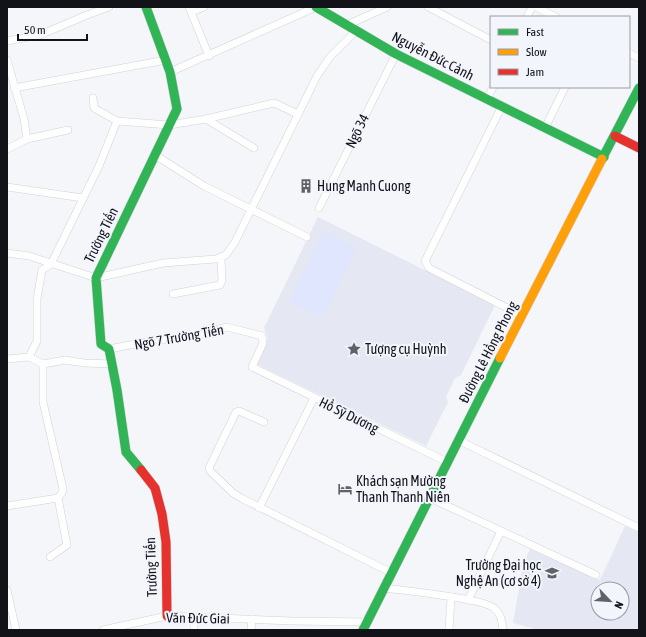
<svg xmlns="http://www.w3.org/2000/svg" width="646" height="637" font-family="'Asap Condensed',sans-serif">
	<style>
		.built { fill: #e5e7f2; fill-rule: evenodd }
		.pitch { fill: #e0e6fd }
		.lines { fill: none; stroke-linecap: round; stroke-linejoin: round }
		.street-casing { stroke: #d1d2d7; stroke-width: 8 }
		.fast-casing { stroke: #d1d2d7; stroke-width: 10 }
		.slow-casing { stroke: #d1d2d7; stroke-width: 10 }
		.jam-casing { stroke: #d1d2d7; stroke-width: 10 }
		.street { stroke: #fefefe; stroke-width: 7 }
		.fast { stroke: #30b455; stroke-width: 9 }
		.slow { stroke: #ff9f0a; stroke-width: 9 }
		.jam { stroke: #e5322d; stroke-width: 9 }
		.labels { text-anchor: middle; stroke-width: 4; stroke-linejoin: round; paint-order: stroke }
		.street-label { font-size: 14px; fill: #121319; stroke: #f3f5fc }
		.poi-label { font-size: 14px; fill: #121319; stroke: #f3f5fc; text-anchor: start }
	</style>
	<rect width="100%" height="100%" fill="#f5f6fa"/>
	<g class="built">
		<path d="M 318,217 L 495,305 L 461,375 L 455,378 L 446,397 L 448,402 L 426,446 L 256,364 L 268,339 L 264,328 Z"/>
		<path d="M 625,526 L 639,532 L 639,630 L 539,630 L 513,623 L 523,565 L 530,549 L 600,580 ZM 598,589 L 622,589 L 622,613 L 598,613 Z"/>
	</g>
	<path class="pitch" d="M 324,231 L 357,248 L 323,318 L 289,302 Z"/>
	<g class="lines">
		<defs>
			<g id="street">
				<path d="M 189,7 L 209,56"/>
				<path d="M 428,7 L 491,40"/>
				<path d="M 536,7 L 556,17"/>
				<path d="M 191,12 L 204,7"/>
				<path d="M 527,17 L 532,7"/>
				<path d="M 347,25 L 387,7"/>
				<path d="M 7,41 L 40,35 L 87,15 L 109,7"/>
				<path d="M 629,53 L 639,58"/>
				<path d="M 7,60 L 24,119 L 27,139 L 7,149"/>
				<path d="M 170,72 L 316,7"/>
				<path d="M 14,88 L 166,60"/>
				<path d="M 93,98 L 94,108 L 117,121 L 169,125 L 206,119 L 274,103 L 298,114"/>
				<path d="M 487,99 L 493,87"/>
				<path d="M 502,106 L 425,261 L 429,268 L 523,316"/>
				<path d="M 206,119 L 254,148"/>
				<path d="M 545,128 L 565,87"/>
				<path d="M 27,139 L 68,130"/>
				<path d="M 155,155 L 204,186 L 307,237"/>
				<path d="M 7,187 L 83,198"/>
				<path d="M 319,208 L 396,54"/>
				<path d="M 7,253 L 29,256 L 96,278 L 163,263 L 216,259 L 226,255 L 235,242 L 317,76 L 330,57 L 356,31"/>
				<path d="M 173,294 L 220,285 L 222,281 L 221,258"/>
				<path d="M 109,349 L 156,340 L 183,338 L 227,327 L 262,336 L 263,343 L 252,367 L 447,462"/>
				<path d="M 29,357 L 37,341 L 37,299 L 42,270 L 51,264 L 99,166 L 117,121"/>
				<path d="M 7,359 L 29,357 L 43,364 L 65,360 L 84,363 L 112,364"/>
				<path d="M 264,422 L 239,411 L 236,412 L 209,468 L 210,471 L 233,493 L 243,499 L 392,573"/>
				<path d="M 458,440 L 639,528"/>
				<path d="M 430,498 L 596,575"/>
				<path d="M 7,506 L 58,498 L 62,493 L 63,489 L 43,402 L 43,364"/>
				<path d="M 259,508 L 314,398"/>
				<path d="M 50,557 L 67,545 L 58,498"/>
				<path d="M 385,588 C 405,591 482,598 494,608 C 501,614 502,621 503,630"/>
				<path d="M 7,590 L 16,630"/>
				<path d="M 468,600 L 501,531"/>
				<path d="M 103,630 L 167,616 L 292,621 L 367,622"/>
				<path d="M 194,630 L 194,618"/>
				<path d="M 251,630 L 252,619"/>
				<path d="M 449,630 L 451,597"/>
			</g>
			<g id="fast">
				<path d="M 316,7 L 396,54 L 604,157"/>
				<path d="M 602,159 L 639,88"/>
				<path d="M 141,470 L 126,452 L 117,390 L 109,349 L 101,344 L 96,278 L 177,109 L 170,72 L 146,7"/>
				<path d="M 363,630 L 500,358"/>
			</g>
			<path id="slow" d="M 500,358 L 602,159"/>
			<g id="jam">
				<path d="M 615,136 L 639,148"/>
				<path d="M 141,470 L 155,488 L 162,514 L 166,542 L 167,616"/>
			</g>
		</defs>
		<use href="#street" class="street-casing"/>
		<use href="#fast" class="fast-casing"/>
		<use href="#slow" class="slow-casing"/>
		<use href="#jam" class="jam-casing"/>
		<use href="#street" class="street"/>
		<use href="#fast" class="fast"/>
		<use href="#slow" class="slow"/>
		<use href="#jam" class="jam"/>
	</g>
	<defs>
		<symbol id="building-bare" viewBox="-9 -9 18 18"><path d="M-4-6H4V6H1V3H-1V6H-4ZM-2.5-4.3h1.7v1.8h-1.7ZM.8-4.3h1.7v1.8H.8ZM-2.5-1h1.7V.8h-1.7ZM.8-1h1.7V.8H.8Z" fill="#616268" stroke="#f3f5fc" stroke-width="2.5" paint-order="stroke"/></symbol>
		<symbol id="sight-bare" viewBox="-9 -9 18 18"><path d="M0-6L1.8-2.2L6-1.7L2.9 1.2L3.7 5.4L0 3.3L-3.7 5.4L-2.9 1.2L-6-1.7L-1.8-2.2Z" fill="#616268" stroke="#f3f5fc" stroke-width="2.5" paint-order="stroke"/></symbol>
		<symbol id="hotel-bare" viewBox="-9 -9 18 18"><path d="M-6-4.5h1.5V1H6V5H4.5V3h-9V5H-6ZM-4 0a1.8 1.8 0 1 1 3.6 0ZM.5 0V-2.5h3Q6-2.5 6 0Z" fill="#616268" stroke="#f3f5fc" stroke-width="2.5" paint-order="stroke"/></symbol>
		<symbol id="university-bare" viewBox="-9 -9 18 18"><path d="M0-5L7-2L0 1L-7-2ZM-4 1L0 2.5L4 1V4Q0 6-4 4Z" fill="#616268" stroke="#f3f5fc" stroke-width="2.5" paint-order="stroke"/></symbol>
	</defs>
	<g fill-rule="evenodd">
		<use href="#building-bare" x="296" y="176" width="20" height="20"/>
		<use href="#sight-bare" x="344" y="339" width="20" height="20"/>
		<use href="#hotel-bare" x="335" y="479" width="20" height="20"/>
		<use href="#university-bare" x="542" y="563" width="20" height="20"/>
	</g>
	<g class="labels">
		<g class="street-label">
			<text transform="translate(433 56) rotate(27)" y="5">Nguyễn Đức Cảnh</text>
			<text transform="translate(357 131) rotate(-64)" y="5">Ngõ 34</text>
			<text transform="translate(101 235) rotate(-64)" y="5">Trường Tiến</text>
			<text transform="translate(179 337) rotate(-10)" y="5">Ngõ 7 Trường Tiến</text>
			<text transform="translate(488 352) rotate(-63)" y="5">Đường Lê Hồng Phong</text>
			<text transform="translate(349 415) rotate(26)" y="5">Hồ Sỹ Dương</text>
			<text transform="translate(151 567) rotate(-92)" y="5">Trường Tiến</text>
			<text transform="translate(198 618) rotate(1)" y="5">Văn Đức Giai</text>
		</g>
		<g class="poi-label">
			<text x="317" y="191">Hung Manh Cuong</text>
			<text x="365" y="354">Tượng cụ Huỳnh</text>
			<text x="356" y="486">Khách sạn Mường<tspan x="356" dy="16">Thanh Thanh Niên</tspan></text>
			<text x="541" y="570" text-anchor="end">Trường Đại học<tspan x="541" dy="16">Nghệ An (cơ sở 4)</tspan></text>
		</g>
	</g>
	<rect width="646" height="637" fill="none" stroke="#121319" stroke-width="16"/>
	<rect x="490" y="16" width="140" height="72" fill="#f3f5fc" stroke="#999ba1"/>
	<rect x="498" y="29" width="20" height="6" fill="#30b455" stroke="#999ba1"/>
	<text x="526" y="36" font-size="12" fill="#121319">Fast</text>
	<rect x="498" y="49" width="20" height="6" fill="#ff9f0a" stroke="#999ba1"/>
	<text x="526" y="56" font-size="12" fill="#121319">Slow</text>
	<rect x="498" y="69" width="20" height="6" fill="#e5322d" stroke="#999ba1"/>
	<text x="526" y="76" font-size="12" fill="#121319">Jam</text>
	<g transform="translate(610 601) rotate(115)"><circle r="19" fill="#f3f5fc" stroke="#999ba1"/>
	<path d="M0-3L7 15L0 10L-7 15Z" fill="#616268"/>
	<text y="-6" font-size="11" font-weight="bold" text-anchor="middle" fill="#121319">N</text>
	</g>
	<path d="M18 34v6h69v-6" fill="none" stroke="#121319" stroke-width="2"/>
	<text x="24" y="34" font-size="12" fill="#121319" stroke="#f3f5fc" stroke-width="3" paint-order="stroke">50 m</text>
</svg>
